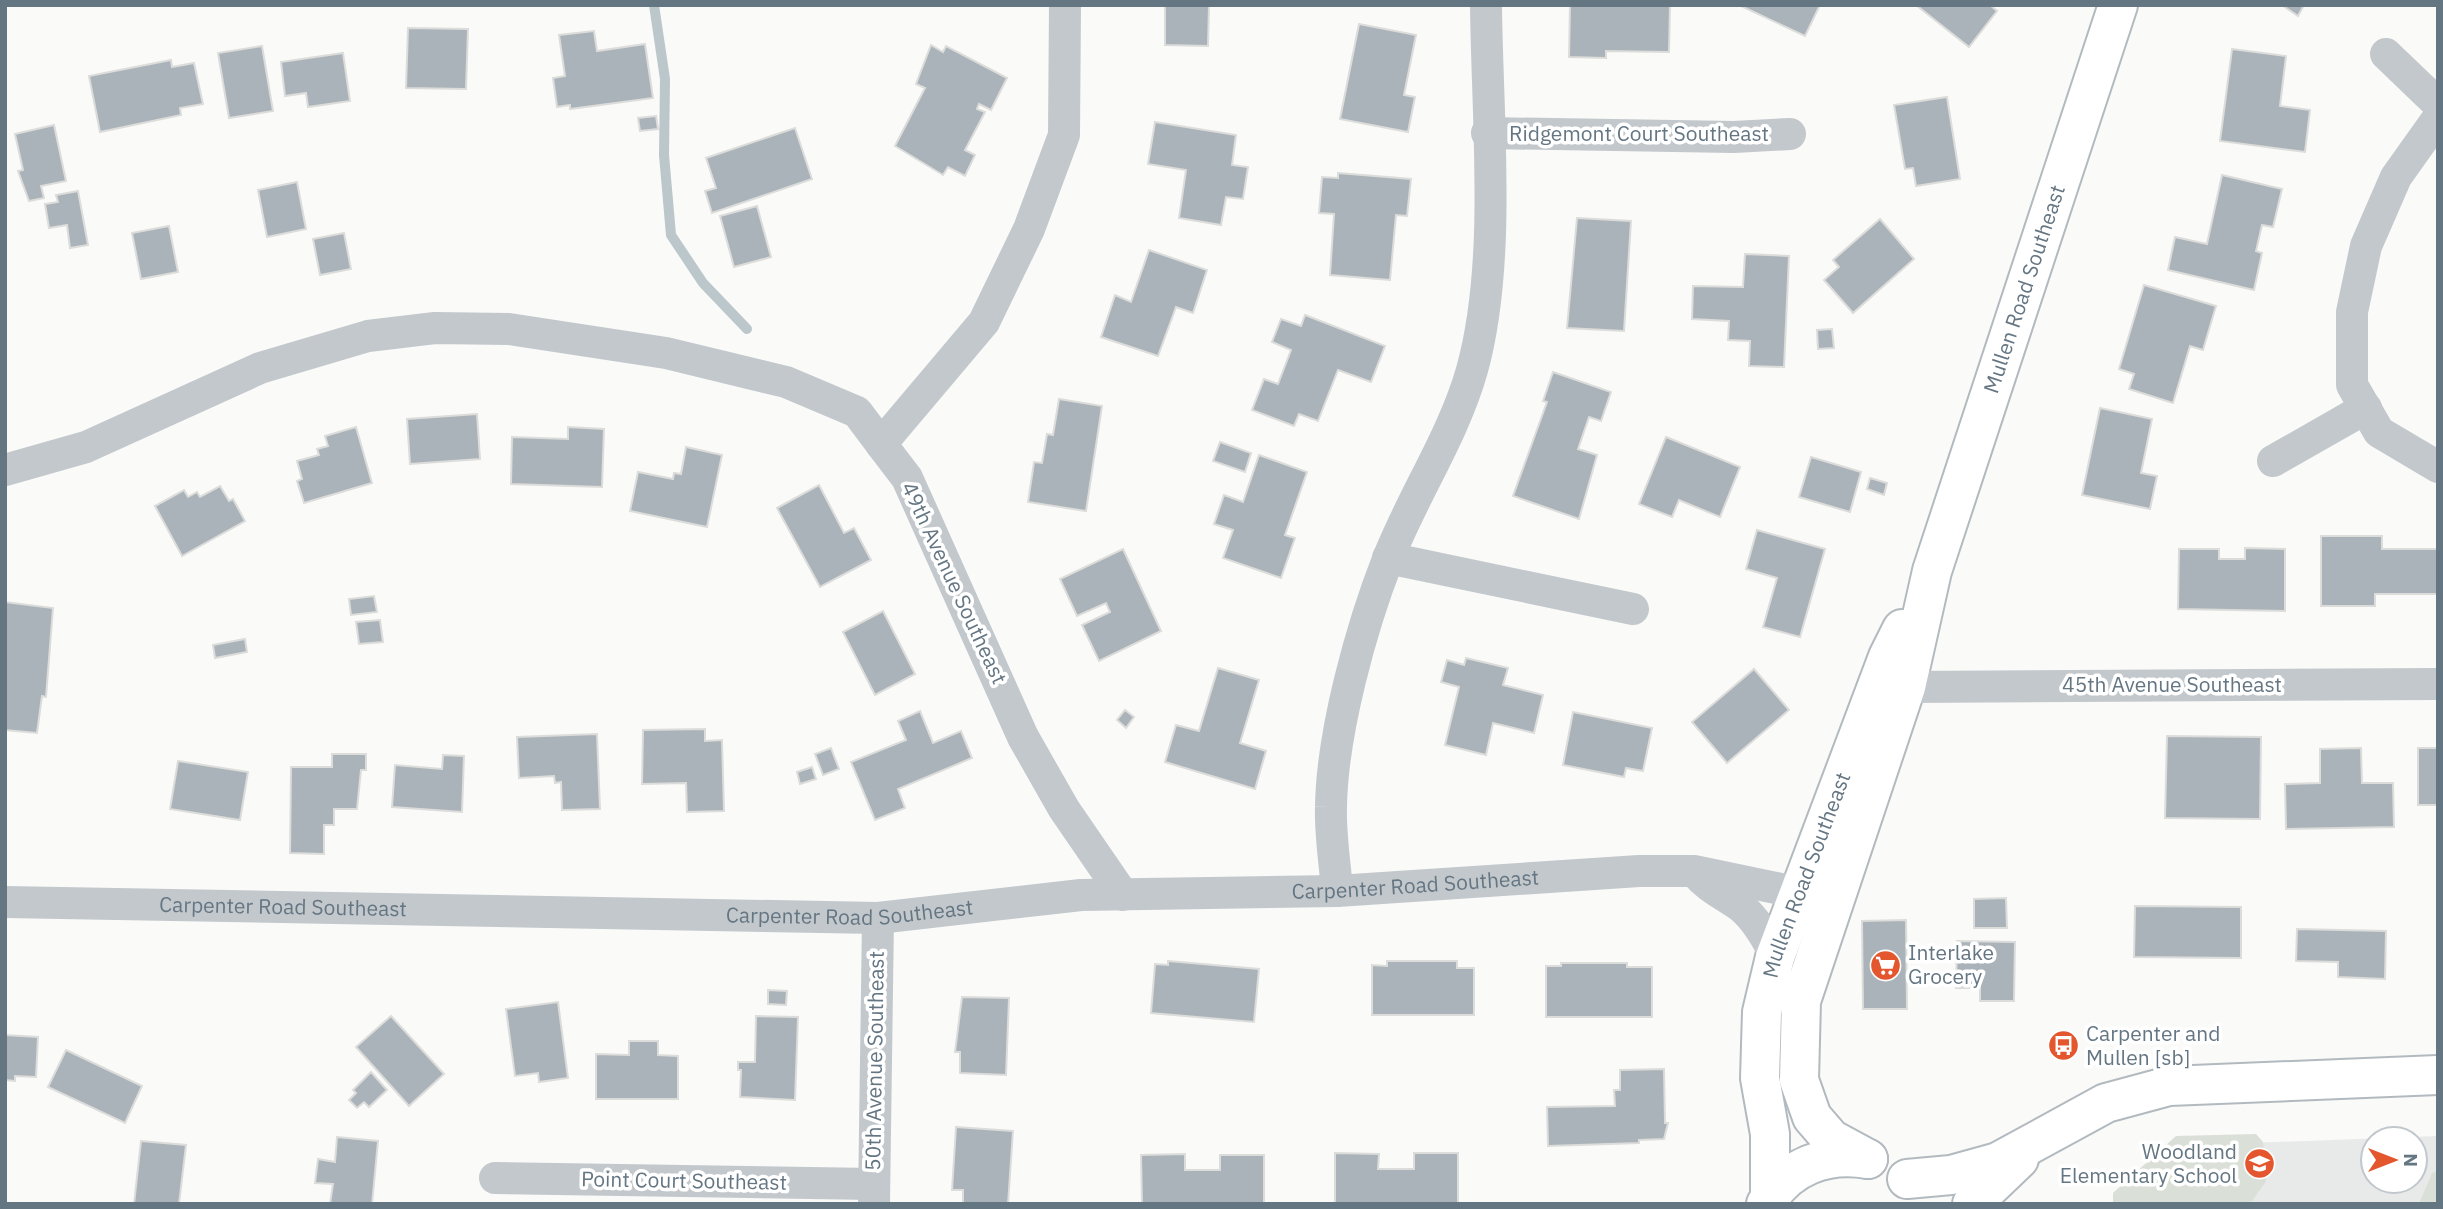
<svg xmlns="http://www.w3.org/2000/svg" width="2443" height="1209" font-family="'IBM Plex Sans',sans-serif">
	<style>
		.built { fill: #e8e9e9; fill-rule: evenodd }
		.green { fill: #dadfd7 }
		.lines { fill: none; stroke-linecap: round; stroke-linejoin: round }
		.stream { stroke: #bbc7cb; stroke-width: 10 }
		.building { fill: #aab3b9; stroke: #dcdcda; stroke-width: 2 }
		.secondary-casing { stroke: #b3babf; stroke-width: 42 }
		.street { stroke: #c3c8cc; stroke-width: 32 }
		.secondary { stroke: #fff; stroke-width: 38 }
		.labels { text-anchor: middle; stroke-width: 7; stroke-linejoin: round; paint-order: stroke }
		.street-label { font-size: 21px; fill: #657683; stroke: #fff }
		.poi-label { font-size: 21px; fill: #657683; stroke: #fff; text-anchor: start }
	</style>
	<rect width="100%" height="100%" fill="#fafaf8"/>
	<path class="built" d="M 2438,1136 L 2438,1204 L 2113,1204 L 2113,1193 L 2168,1146 ZM 2373,1139 L 2415,1139 L 2415,1181 L 2373,1181 Z"/>
	<g class="green">
		<path d="M 2256,1134 L 2263,1142 L 2266,1181 L 2252,1201 L 2236,1204 L 2113,1204 L 2113,1193 L 2176,1136 Z"/>
		<path d="M 2438,1171 L 2438,1204 L 2419,1204 L 2432,1173 Z"/>
	</g>
	<g class="lines">
		<path class="stream" d="M 654,5 L 665,79 L 664,155 L 671,235 L 703,283 L 747,329"/>
	</g>
	<g class="building">
		<path d="M 1165,5 L 1209,5 L 1208,46 L 1165,45 Z"/>
		<path d="M 1570,5 L 1670,5 L 1669,52 L 1606,51 L 1606,58 L 1569,57 Z"/>
		<path d="M 1739,5 L 1820,5 L 1805,36 Z"/>
		<path d="M 1916,5 L 1990,5 L 1997,11 L 1969,47 Z"/>
		<path d="M 2282,5 L 2304,5 L 2298,16 Z"/>
		<path d="M 1359,24 L 1416,35 L 1404,95 L 1415,97 L 1408,132 L 1340,119 Z"/>
		<path d="M 408,28 L 468,29 L 466,89 L 406,88 Z"/>
		<path d="M 594,31 L 597,51 L 645,44 L 653,98 L 570,109 L 570,105 L 557,107 L 553,78 L 565,76 L 559,35 Z"/>
		<path d="M 931,45 L 943,52 L 946,46 L 1007,78 L 991,110 L 979,104 L 977,109 L 985,112 L 965,150 L 975,155 L 965,176 L 948,167 L 943,175 L 895,146 L 925,88 L 916,84 Z"/>
		<path d="M 262,46 L 273,111 L 229,118 L 218,53 Z"/>
		<path d="M 2232,49 L 2286,56 L 2280,106 L 2310,110 L 2305,152 L 2220,141 Z"/>
		<path d="M 343,53 L 350,101 L 308,107 L 306,93 L 285,96 L 281,62 Z"/>
		<path d="M 171,60 L 172,67 L 194,63 L 203,104 L 180,108 L 181,115 L 100,132 L 89,76 Z"/>
		<path d="M 1947,97 L 1960,179 L 1916,186 L 1913,168 L 1905,169 L 1894,105 Z"/>
		<path d="M 656,116 L 658,129 L 640,131 L 638,118 Z"/>
		<path d="M 1155,122 L 1236,135 L 1232,165 L 1248,167 L 1243,199 L 1226,197 L 1221,225 L 1179,218 L 1186,170 L 1148,164 Z"/>
		<path d="M 54,125 L 66,181 L 41,186 L 44,198 L 29,201 L 18,171 L 23,170 L 15,134 Z"/>
		<path d="M 795,128 L 812,179 L 712,213 L 705,191 L 716,188 L 706,158 Z"/>
		<path d="M 1338,173 L 1411,179 L 1407,216 L 1396,215 L 1390,280 L 1330,275 L 1334,214 L 1319,213 L 1322,177 L 1338,178 Z"/>
		<path d="M 2222,175 L 2282,189 L 2273,227 L 2262,225 L 2256,251 L 2262,253 L 2254,290 L 2168,270 L 2175,237 L 2207,244 Z"/>
		<path d="M 297,182 L 306,229 L 267,237 L 258,190 Z"/>
		<path d="M 78,191 L 88,245 L 70,248 L 67,225 L 49,228 L 45,204 L 58,202 L 56,195 Z"/>
		<path d="M 757,206 L 771,257 L 734,267 L 720,216 Z"/>
		<path d="M 1577,218 L 1631,221 L 1624,331 L 1567,328 Z"/>
		<path d="M 1880,219 L 1914,259 L 1853,313 L 1824,280 L 1839,267 L 1833,260 Z"/>
		<path d="M 169,226 L 178,272 L 141,279 L 132,233 Z"/>
		<path d="M 344,233 L 351,269 L 320,275 L 313,239 Z"/>
		<path d="M 1149,250 L 1207,270 L 1193,313 L 1176,307 L 1158,356 L 1101,337 L 1115,295 L 1131,302 Z"/>
		<path d="M 1745,254 L 1789,256 L 1784,367 L 1749,366 L 1750,341 L 1728,340 L 1729,321 L 1692,319 L 1693,286 L 1743,287 Z"/>
		<path d="M 2144,285 L 2216,306 L 2203,350 L 2190,346 L 2173,403 L 2129,389 L 2134,374 L 2119,369 Z"/>
		<path d="M 1305,315 L 1385,346 L 1371,382 L 1338,370 L 1318,421 L 1299,414 L 1294,426 L 1252,410 L 1264,379 L 1278,384 L 1291,350 L 1272,342 L 1281,319 L 1301,326 Z"/>
		<path d="M 1832,329 L 1834,348 L 1818,349 L 1817,330 Z"/>
		<path d="M 1553,372 L 1611,392 L 1601,421 L 1589,417 L 1578,449 L 1597,455 L 1579,519 L 1513,496 L 1547,402 L 1543,401 Z"/>
		<path d="M 1059,399 L 1102,406 L 1086,511 L 1028,502 L 1034,462 L 1042,463 L 1047,434 L 1053,435 Z"/>
		<path d="M 2100,408 L 2152,419 L 2141,473 L 2157,476 L 2150,509 L 2082,495 Z"/>
		<path d="M 477,414 L 480,459 L 410,464 L 407,419 Z"/>
		<path d="M 356,427 L 372,483 L 304,503 L 297,481 L 302,479 L 297,461 L 319,455 L 317,449 L 328,446 L 325,436 Z"/>
		<path d="M 568,427 L 604,429 L 602,487 L 511,484 L 512,437 L 568,439 Z"/>
		<path d="M 1666,437 L 1740,467 L 1720,517 L 1679,500 L 1672,517 L 1639,504 Z"/>
		<path d="M 1220,442 L 1251,453 L 1245,472 L 1213,461 Z"/>
		<path d="M 686,447 L 722,455 L 707,527 L 630,511 L 638,472 L 673,479 L 674,473 L 681,474 Z"/>
		<path d="M 1259,455 L 1307,472 L 1285,535 L 1295,538 L 1281,578 L 1223,558 L 1233,530 L 1214,524 L 1224,495 L 1243,502 Z"/>
		<path d="M 1811,457 L 1861,472 L 1850,512 L 1799,497 Z"/>
		<path d="M 1870,478 L 1887,483 L 1884,495 L 1867,489 Z"/>
		<path d="M 819,485 L 844,533 L 854,528 L 871,560 L 820,587 L 777,508 Z"/>
		<path d="M 220,486 L 229,501 L 233,499 L 245,521 L 182,556 L 155,506 L 184,490 L 188,497 L 197,492 L 200,497 Z"/>
		<path d="M 1757,530 L 1825,549 L 1800,637 L 1763,627 L 1777,578 L 1746,569 Z"/>
		<path d="M 2321,536 L 2382,536 L 2382,549 L 2438,549 L 2438,594 L 2375,594 L 2375,606 L 2321,606 Z"/>
		<path d="M 2245,548 L 2285,549 L 2285,611 L 2178,609 L 2179,549 L 2219,549 L 2219,559 L 2245,559 Z"/>
		<path d="M 1123,549 L 1161,631 L 1099,661 L 1082,625 L 1110,612 L 1106,603 L 1077,616 L 1060,579 Z"/>
		<path d="M 374,596 L 377,612 L 351,615 L 349,599 Z"/>
		<path d="M 5,602 L 53,608 L 46,697 L 42,696 L 37,733 L 5,730 Z"/>
		<path d="M 883,611 L 915,674 L 875,695 L 843,632 Z"/>
		<path d="M 380,620 L 383,642 L 359,644 L 356,622 Z"/>
		<path d="M 245,639 L 247,652 L 215,658 L 213,645 Z"/>
		<path d="M 1466,658 L 1508,668 L 1503,685 L 1543,695 L 1534,733 L 1493,723 L 1486,755 L 1445,745 L 1459,687 L 1441,682 L 1447,660 L 1464,665 Z"/>
		<path d="M 1218,668 L 1259,680 L 1240,743 L 1266,751 L 1255,789 L 1165,762 L 1176,725 L 1199,731 Z"/>
		<path d="M 1754,669 L 1789,710 L 1727,763 L 1692,722 Z"/>
		<path d="M 1125,710 L 1134,717 L 1126,728 L 1117,720 Z"/>
		<path d="M 920,711 L 933,743 L 961,731 L 972,758 L 898,789 L 905,808 L 875,820 L 851,762 L 906,740 L 898,721 Z"/>
		<path d="M 1573,712 L 1652,728 L 1643,771 L 1626,768 L 1624,777 L 1563,765 Z"/>
		<path d="M 705,729 L 705,741 L 722,740 L 724,811 L 687,812 L 686,783 L 642,784 L 643,730 Z"/>
		<path d="M 597,734 L 600,809 L 562,810 L 561,782 L 555,783 L 554,776 L 519,778 L 517,737 Z"/>
		<path d="M 2167,736 L 2261,737 L 2260,819 L 2165,818 Z"/>
		<path d="M 831,748 L 839,769 L 823,775 L 815,754 Z"/>
		<path d="M 2361,748 L 2362,783 L 2393,783 L 2394,827 L 2286,829 L 2285,784 L 2320,783 L 2320,749 Z"/>
		<rect x="2418" y="748" width="20" height="57"/>
		<path d="M 332,754 L 366,754 L 366,770 L 361,770 L 357,809 L 334,809 L 334,825 L 324,825 L 324,854 L 290,853 L 291,767 L 332,767 Z"/>
		<path d="M 443,755 L 464,756 L 462,812 L 392,807 L 395,765 L 442,769 Z"/>
		<path d="M 178,761 L 248,772 L 240,820 L 170,809 Z"/>
		<path d="M 812,767 L 816,779 L 800,784 L 797,772 Z"/>
		<path d="M 2006,898 L 2007,928 L 1974,928 L 1974,899 Z"/>
		<path d="M 2135,906 L 2241,907 L 2241,958 L 2134,957 Z"/>
		<path d="M 1906,920 L 1907,1009 L 1863,1009 L 1862,921 Z"/>
		<path d="M 2297,929 L 2386,931 L 2385,979 L 2338,977 L 2338,962 L 2296,961 Z"/>
		<path d="M 1957,941 L 2015,942 L 2014,1001 L 1980,1001 L 1980,988 L 1956,988 Z"/>
		<path d="M 1168,961 L 1259,969 L 1254,1022 L 1151,1013 L 1155,964 L 1168,965 Z"/>
		<path d="M 1387,961 L 1457,961 L 1457,968 L 1474,968 L 1474,1015 L 1372,1015 L 1372,965 L 1387,966 Z"/>
		<path d="M 1561,963 L 1627,963 L 1627,967 L 1652,967 L 1652,1017 L 1546,1017 L 1546,966 L 1561,966 Z"/>
		<path d="M 768,990 L 787,991 L 786,1005 L 768,1004 Z"/>
		<path d="M 962,997 L 1009,998 L 1006,1075 L 960,1073 L 960,1052 L 955,1052 Z"/>
		<path d="M 558,1002 L 568,1078 L 539,1082 L 538,1073 L 515,1076 L 506,1009 Z"/>
		<path d="M 391,1016 L 444,1074 L 409,1106 L 356,1047 Z"/>
		<path d="M 756,1016 L 798,1017 L 795,1100 L 740,1097 L 741,1070 L 738,1070 L 738,1062 L 755,1062 Z"/>
		<path d="M 5,1035 L 38,1037 L 36,1077 L 15,1076 L 15,1081 L 5,1080 Z"/>
		<path d="M 629,1041 L 658,1041 L 658,1055 L 678,1056 L 678,1099 L 596,1099 L 596,1054 L 629,1055 Z"/>
		<path d="M 66,1050 L 142,1086 L 125,1123 L 48,1087 Z"/>
		<path d="M 1664,1069 L 1665,1123 L 1668,1123 L 1664,1139 L 1639,1140 L 1639,1143 L 1548,1146 L 1547,1107 L 1615,1106 L 1614,1090 L 1620,1090 L 1620,1070 Z"/>
		<path d="M 371,1072 L 387,1090 L 369,1107 L 364,1102 L 357,1108 L 349,1100 L 356,1093 L 353,1090 Z"/>
		<path d="M 956,1127 L 1013,1131 L 1008,1204 L 963,1204 L 963,1190 L 952,1190 Z"/>
		<path d="M 337,1137 L 378,1141 L 372,1204 L 330,1204 L 333,1184 L 315,1183 L 318,1159 L 335,1162 Z"/>
		<path d="M 141,1141 L 186,1145 L 179,1204 L 134,1204 Z"/>
		<path d="M 1335,1153 L 1379,1154 L 1378,1169 L 1414,1169 L 1414,1153 L 1458,1153 L 1458,1204 L 1335,1204 Z"/>
		<path d="M 1185,1154 L 1185,1170 L 1220,1170 L 1220,1155 L 1264,1155 L 1264,1204 L 1142,1204 L 1141,1155 Z"/>
	</g>
	<g class="lines">
		<defs>
			<g id="secondary">
				<path id="s2" d="M 1868,1159 L 1831,1139 L 1812,1117 L 1799,1080 L 1801,1001 L 1906,687 L 1932,571 L 2118,5"/>
				<path d="M 1907,1179 L 1951,1175 L 1998,1162 L 2106,1103 L 2169,1086 L 2438,1075"/>
				<path id="s3" d="M 1770,1196 L 1770,1134 L 1760,1078 L 1762,1012 L 1775,957 L 1888,657 L 1902,629"/>
				<path d="M 1766,1204 C 1787,1166 1827,1152 1868,1159"/>
				<path d="M 1972,1204 L 2019,1159"/>
			</g>
		</defs>
		<use href="#secondary" class="secondary-casing"/>
		<g class="street">
			<path d="M 1065,5 L 1064,135 L 1029,229 L 984,322 L 881,444 L 907,478 L 1023,737 L 1064,809 L 1123,895"/>
			<path d="M 2386,54 L 2438,104"/>
			<path d="M 2438,118 L 2396,177 L 2366,246 L 2352,312 L 2352,385 L 2379,432 L 2438,467"/>
			<path d="M 1487,133 L 1734,137 L 1790,134"/>
			<path d="M 2273,461 L 2366,408"/>
			<path d="M 5,470 L 86,447 L 260,368 L 368,336 L 435,328 L 509,329 L 666,353 L 786,382 L 857,412 L 881,444"/>
			<path d="M 1388,558 L 1633,609"/>
			<path d="M 1906,687 L 2438,684"/>
			<path d="M 1695,872 C 1708,888 1723,894 1740,906 C 1754,917 1769,940 1775,957"/>
			<path d="M 1337,891 C 1335,863 1330,834 1331,807 C 1332,733 1361,628 1388,559 C 1413,495 1453,437 1472,370 C 1502,262 1487,118 1486,5"/>
			<path id="s1" d="M 5,902 L 878,918 L 1081,895 L 1337,891 L 1639,871 L 1694,871 L 1800,893 L 1807,914"/>
			<path d="M 495,1178 L 873,1184"/>
			<path d="M 874,1203 L 878,918"/>
		</g>
		<use href="#secondary" class="secondary"/>
	</g>
	<defs>
		<symbol id="supermarket-disc" viewBox="-11 -11 22 22"><circle r="9.5" fill="#e4572e" stroke="#fff"/><path d="M-6-5.5h2.5l.6 2H6L4.5 2H-2.5L-4.4-4H-6ZM-1.5 3.2a1.3 1.3 0 1 0 .1 0ZM3 3.2a1.3 1.3 0 1 0 .1 0Z" fill="#fff"/></symbol>
		<symbol id="bus-disc" viewBox="-11 -11 22 22"><circle r="9.5" fill="#e4572e" stroke="#fff"/><path d="M-5-6H5V4H4V6H2V4H-2V6H-4V4H-5ZM-3.5-4V0h7V-4ZM-3.5 1.2v1.5H-2V1.2ZM2 1.2v1.5H3.5V1.2Z" fill="#fff"/></symbol>
		<symbol id="school-disc" viewBox="-11 -11 22 22"><circle r="9.5" fill="#e4572e" stroke="#fff"/><path d="M0-5L7-2L0 1L-7-2ZM-4 1L0 2.5L4 1V4Q0 6-4 4Z" fill="#fff"/></symbol>
	</defs>
	<g fill-rule="evenodd">
		<use href="#supermarket-disc" x="1868" y="948" width="35" height="35"/>
		<use href="#bus-disc" x="2046" y="1028" width="35" height="35"/>
		<use href="#school-disc" x="2242" y="1146" width="35" height="35"/>
	</g>
	<g class="labels">
		<g class="street-label">
			<text x="1639" y="141">Ridgemont Court Southeast</text>
			<text dy="7" stroke="none"><textPath href="#s2" startOffset="936">Mullen Road Southeast</textPath></text>
			<text transform="translate(954 583) rotate(65)" y="7">49th Avenue Southeast</text>
			<text x="2172" y="692">45th Avenue Southeast</text>
			<text dy="7" stroke="none"><textPath href="#s3" startOffset="329">Mullen Road Southeast</textPath></text>
			<text dy="7" stroke="none"><textPath href="#s1" startOffset="1412">Carpenter Road Southeast</textPath></text>
			<text dy="7" stroke="none"><textPath href="#s1" startOffset="278">Carpenter Road Southeast</textPath></text>
			<text dy="7" stroke="none"><textPath href="#s1" startOffset="845">Carpenter Road Southeast</textPath></text>
			<text transform="translate(875 1061) rotate(-89)" y="7">50th Avenue Southeast</text>
			<text transform="translate(684 1181) rotate(1)" y="7">Point Court Southeast</text>
		</g>
		<g class="poi-label">
			<text x="1908" y="960">Interlake<tspan x="1908" dy="24">Grocery</tspan></text>
			<text x="2086" y="1041">Carpenter and<tspan x="2086" dy="24">Mullen [sb]</tspan></text>
			<text x="2237" y="1159" text-anchor="end">Woodland<tspan x="2237" dy="24">Elementary School</tspan></text>
		</g>
	</g>
	<rect width="2443" height="1209" fill="none" stroke="#657683" stroke-width="14"/>
	<g transform="translate(2394 1160) rotate(90)"><circle r="33" fill="#ffffff" stroke="#c1c8cd" stroke-width="2"/>
	<path d="M0-5L12 26L0 18L-12 26Z" fill="#e4572e"/>
	<text y="-10" font-size="19" font-weight="bold" text-anchor="middle" fill="#657683">N</text>
	</g>
</svg>
